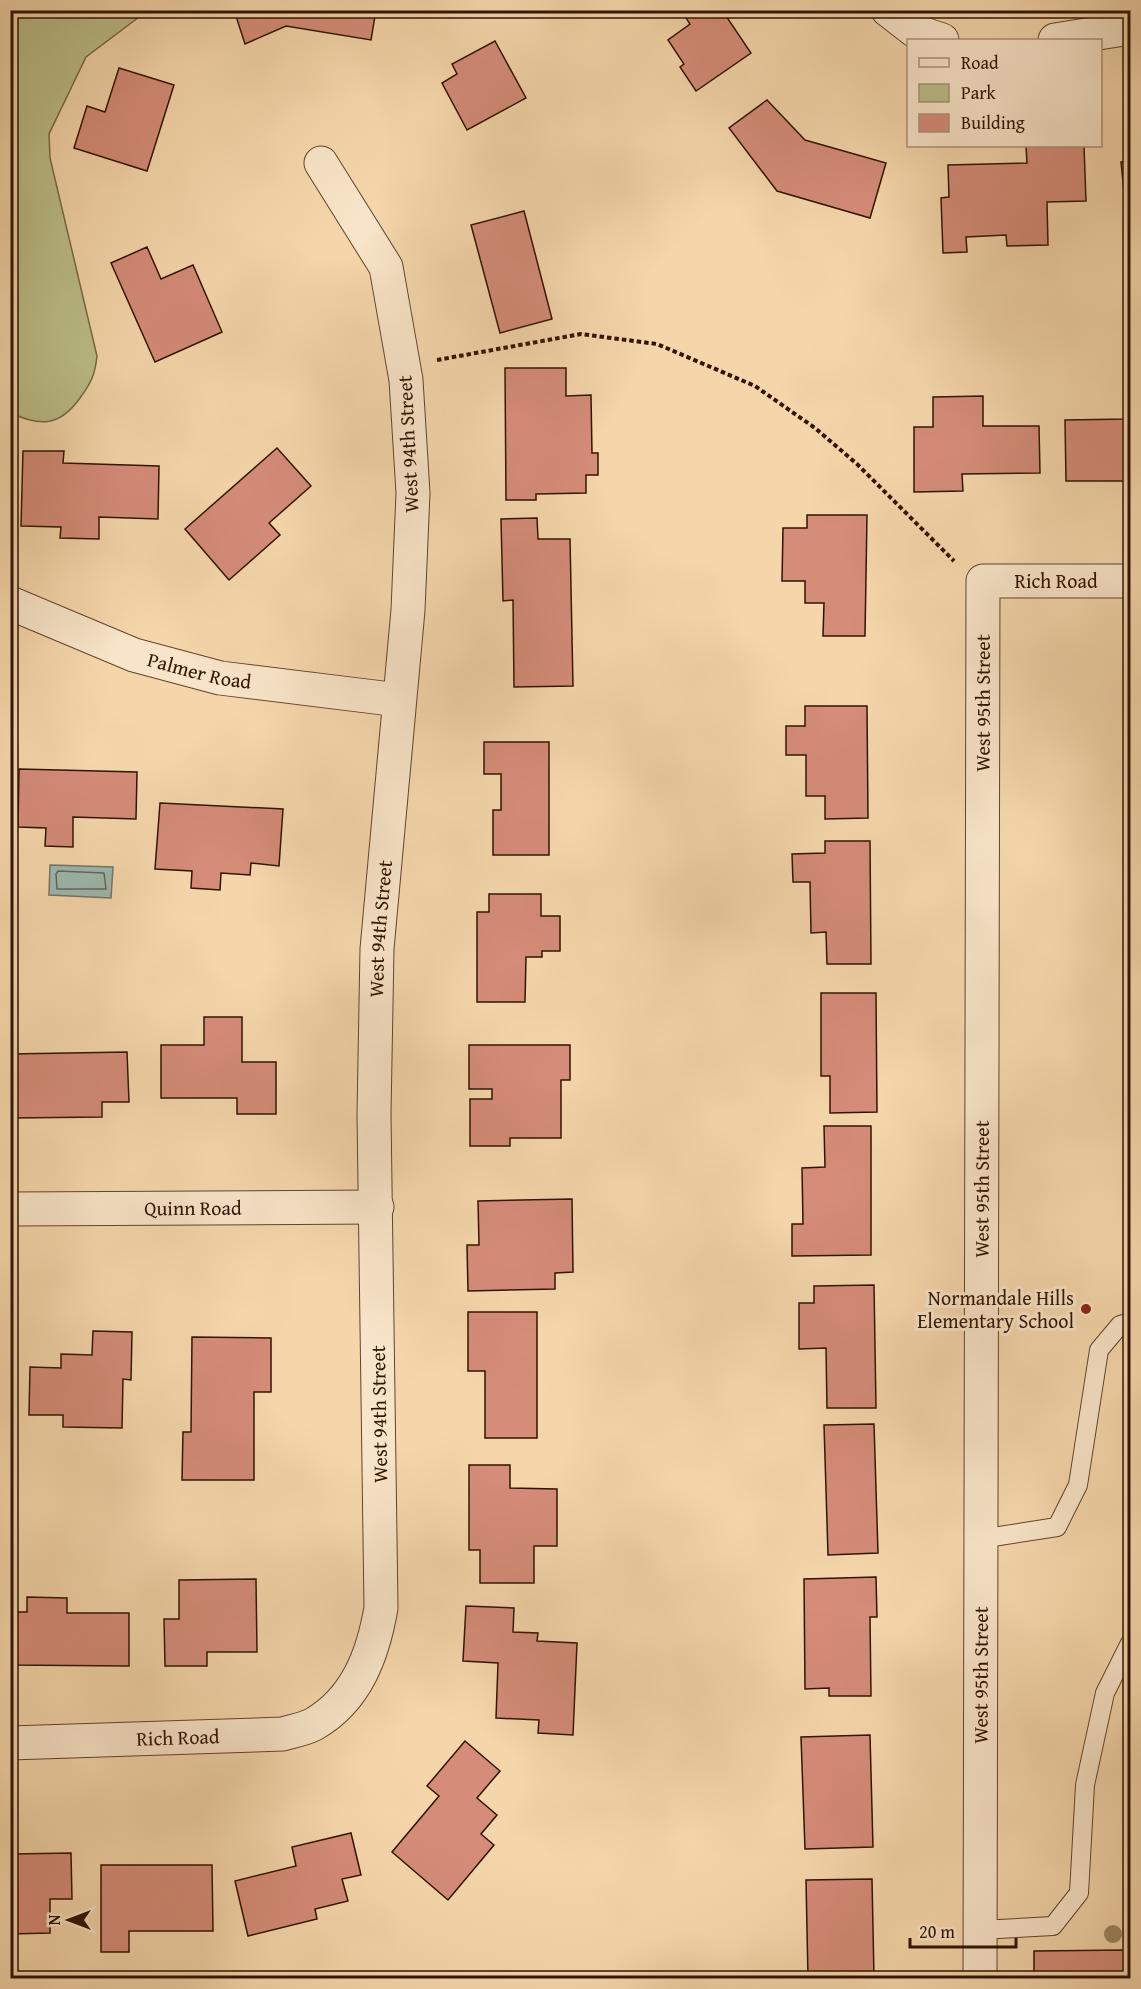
<svg xmlns="http://www.w3.org/2000/svg" width="1141" height="1989" font-family="'Gentium Book Plus',serif">
	<style>
		.green { fill: #bbbe89; stroke: #766944; stroke-width: 1.5 }
		.water { fill: #9db8af; stroke: #717669; stroke-width: 1.5 }
		.lines { fill: none; stroke-linecap: round; stroke-linejoin: round }
		.shore { stroke: #666658; stroke-width: 1.5 }
		.building { fill: #d58c79; stroke: #301400; stroke-width: 1.5 }
		.lane-casing { stroke: #61442b; stroke-width: 20 }
		.street-casing { stroke: #61442b; stroke-width: 35 }
		.path { stroke: #301400; stroke-width: 4; stroke-dasharray: 4.5 3; stroke-linecap: butt }
		.lane { stroke: #f8e4c8; stroke-width: 18 }
		.street { stroke: #f8e4c8; stroke-width: 33 }
		.tree { fill: #a08764 }
		.poi-dot { fill: #8f2418; stroke: #f8e4c8; stroke-width: 2 }
		.labels { text-anchor: middle; stroke-width: 6; stroke-linejoin: round; paint-order: stroke }
		.street-label { font-size: 20px; fill: #301400; stroke: #f8e4c8 }
		.poi-label { font-size: 20px; fill: #301400; stroke: #f8e4c8; text-anchor: end }
	</style>
	<rect width="100%" height="100%" fill="#f5d6ab"/>
	<filter id="stains"><feTurbulence type="fractalNoise" baseFrequency=".00333" numOctaves="4"/><feColorMatrix values="0 0 0 0 .2 0 0 0 0 .09 0 0 0 0 .02 0 0 0 .5 -.17"/></filter>
	<radialGradient id="worn" r=".72"><stop offset=".6" stop-color="#630" stop-opacity="0"/><stop offset="1" stop-color="#630" stop-opacity=".3"/></radialGradient>
	<path class="green" d="M 11,10 L 147,11 L 86,57 L 49,134 L 50,158 L 97,356 C 95,375 91,383 80,398 C 60,426 41,427 11,413 Z"/>
	<path class="water" d="M 50,865 L 113,867 L 111,898 L 49,895 Z"/>
	<g class="lines">
		<path class="shore" d="M 58,871 L 104,873 L 106,889 L 57,889 L 56,874 Z"/>
	</g>
	<g class="building">
		<path d="M 234,10 L 376,10 L 371,40 L 286,26 L 245,44 Z"/>
		<path d="M 681,10 L 722,10 L 751,53 L 696,91 L 680,67 L 684,64 L 668,40 L 690,24 Z"/>
		<path d="M 495,41 L 526,98 L 467,130 L 442,83 L 457,74 L 452,64 Z"/>
		<path d="M 119,68 L 174,85 L 147,171 L 74,148 L 87,106 L 105,112 Z"/>
		<path d="M 767,100 L 805,140 L 886,163 L 870,218 L 777,191 L 729,128 Z"/>
		<path d="M 1026,146 L 1084,146 L 1086,201 L 1047,202 L 1048,245 L 1007,246 L 1006,235 L 966,237 L 967,252 L 943,253 L 941,198 L 949,197 L 948,165 L 1027,163 Z"/>
		<path d="M 1130,161 L 1130,211 L 1126,212 L 1121,162 Z"/>
		<path d="M 524,211 L 552,319 L 500,333 L 471,225 Z"/>
		<path d="M 147,247 L 161,279 L 193,265 L 222,332 L 155,362 L 111,263 Z"/>
		<path d="M 505,368 L 566,368 L 566,396 L 591,395 L 592,453 L 598,453 L 598,475 L 586,475 L 586,493 L 536,494 L 536,500 L 506,500 Z"/>
		<path d="M 1127,392 L 1130,392 L 1130,481 L 1066,481 L 1065,420 L 1127,419 Z"/>
		<path d="M 983,396 L 983,426 L 1039,426 L 1040,473 L 962,474 L 963,491 L 914,492 L 914,427 L 933,427 L 933,397 Z"/>
		<path d="M 277,448 L 311,486 L 269,523 L 280,535 L 229,580 L 185,529 Z"/>
		<path d="M 23,451 L 64,451 L 63,463 L 159,466 L 158,519 L 99,517 L 99,539 L 60,538 L 61,527 L 21,526 Z"/>
		<path d="M 807,515 L 867,515 L 865,636 L 823,636 L 824,603 L 805,603 L 805,581 L 782,581 L 783,528 L 807,528 Z"/>
		<path d="M 537,518 L 538,539 L 570,539 L 573,686 L 514,687 L 513,600 L 503,601 L 501,519 Z"/>
		<path d="M 805,706 L 867,706 L 868,818 L 825,819 L 825,796 L 806,796 L 806,755 L 786,755 L 786,726 L 805,726 Z"/>
		<path d="M 484,742 L 549,742 L 549,855 L 493,855 L 493,810 L 501,810 L 501,774 L 484,774 Z"/>
		<path d="M 19,769 L 137,772 L 136,819 L 73,817 L 73,847 L 45,846 L 46,828 L 18,827 Z"/>
		<path d="M 160,803 L 283,809 L 279,866 L 251,863 L 250,875 L 221,873 L 220,890 L 191,888 L 192,871 L 155,869 Z"/>
		<path d="M 825,841 L 870,841 L 871,964 L 827,964 L 826,932 L 811,933 L 810,882 L 793,882 L 792,854 L 825,853 Z"/>
		<path d="M 489,894 L 541,894 L 541,916 L 560,916 L 560,951 L 542,951 L 542,957 L 526,957 L 525,1002 L 477,1002 L 477,912 L 489,912 Z"/>
		<path d="M 821,993 L 876,993 L 877,1112 L 830,1113 L 830,1076 L 821,1076 Z"/>
		<path d="M 204,1017 L 242,1017 L 242,1062 L 276,1062 L 276,1114 L 237,1114 L 237,1098 L 161,1098 L 161,1045 L 204,1045 Z"/>
		<path d="M 469,1045 L 570,1045 L 570,1080 L 561,1080 L 561,1138 L 510,1138 L 510,1146 L 470,1146 L 470,1099 L 492,1099 L 492,1089 L 469,1089 Z"/>
		<path d="M 127,1052 L 129,1102 L 102,1102 L 102,1117 L 11,1118 L 10,1054 Z"/>
		<path d="M 824,1126 L 871,1126 L 871,1255 L 792,1256 L 792,1224 L 803,1224 L 802,1168 L 825,1167 Z"/>
		<path d="M 572,1199 L 573,1272 L 555,1273 L 555,1289 L 468,1291 L 467,1245 L 479,1245 L 478,1201 Z"/>
		<path d="M 874,1285 L 876,1408 L 827,1408 L 826,1348 L 799,1349 L 799,1303 L 814,1303 L 814,1286 Z"/>
		<path d="M 468,1312 L 537,1312 L 537,1438 L 485,1438 L 485,1371 L 468,1371 Z"/>
		<path d="M 93,1331 L 132,1332 L 131,1380 L 123,1379 L 122,1428 L 63,1427 L 63,1415 L 29,1415 L 30,1367 L 61,1368 L 61,1354 L 92,1355 Z"/>
		<path d="M 192,1337 L 271,1338 L 271,1392 L 254,1392 L 254,1480 L 182,1480 L 183,1432 L 191,1432 Z"/>
		<path d="M 874,1424 L 878,1553 L 828,1555 L 824,1425 Z"/>
		<path d="M 469,1465 L 510,1465 L 510,1488 L 557,1489 L 557,1546 L 534,1546 L 534,1583 L 480,1583 L 480,1550 L 469,1550 Z"/>
		<path d="M 876,1577 L 877,1617 L 870,1617 L 871,1696 L 829,1696 L 829,1688 L 805,1689 L 804,1579 Z"/>
		<path d="M 256,1579 L 257,1652 L 207,1652 L 207,1666 L 165,1666 L 164,1619 L 179,1619 L 179,1580 Z"/>
		<path d="M 27,1597 L 67,1598 L 67,1613 L 129,1613 L 129,1666 L 10,1665 L 10,1612 L 27,1612 Z"/>
		<path d="M 466,1606 L 514,1608 L 513,1632 L 538,1633 L 537,1641 L 577,1643 L 573,1735 L 538,1733 L 539,1720 L 496,1718 L 498,1663 L 463,1661 Z"/>
		<path d="M 870,1735 L 873,1847 L 805,1849 L 801,1737 Z"/>
		<path d="M 465,1741 L 500,1771 L 477,1798 L 497,1815 L 481,1834 L 494,1845 L 448,1900 L 392,1852 L 439,1796 L 427,1786 Z"/>
		<path d="M 351,1833 L 361,1875 L 342,1879 L 348,1901 L 315,1909 L 317,1919 L 248,1936 L 235,1881 L 296,1866 L 292,1847 Z"/>
		<path d="M 71,1853 L 72,1899 L 50,1899 L 50,1933 L 10,1934 L 12,1854 Z"/>
		<path d="M 101,1865 L 212,1865 L 213,1931 L 129,1931 L 129,1952 L 101,1952 Z"/>
		<path d="M 872,1879 L 874,1978 L 808,1978 L 806,1880 Z"/>
		<path d="M 1126,1950 L 1127,1976 L 1034,1978 L 1034,1951 Z"/>
	</g>
	<g class="lines">
		<defs>
			<g id="lane">
				<path d="M 980,1539 L 1057,1527 L 1078,1485 L 1099,1350 L 1120,1325 L 1130,1322"/>
				<path d="M 980,1930 L 1053,1926 L 1079,1893 L 1085,1785 L 1105,1693 L 1130,1643"/>
			</g>
			<g id="street">
				<path d="M 888,10 L 915,31 L 942,40"/>
				<path d="M 1055,40 L 1130,28"/>
				<path id="s1" d="M 10,603 L 134,655 L 220,678 L 399,700"/>
				<path id="s2" d="M 10,1209 L 377,1207"/>
				<path id="s3" d="M 10,1743 L 283,1734 C 293,1731 305,1729 314,1724 C 357,1699 373,1654 381,1608 L 374,1114 L 377,949 L 408,610 L 413,493 L 406,380 L 386,267 L 321,163"/>
				<path id="s4" d="M 980,1978 L 983,581 L 1130,581"/>
			</g>
		</defs>
		<use href="#lane" class="lane-casing"/>
		<use href="#street" class="street-casing"/>
		<path class="path" d="M 437,360 L 581,334 L 657,344 L 755,386 L 815,428 L 857,464 L 954,561"/>
		<use href="#lane" class="lane"/>
		<use href="#street" class="street"/>
	</g>
	<circle class="tree" cx="1113" cy="1934" r="9"/>
	<circle class="poi-dot" cx="1086" cy="1309" r="6"/>
	<g class="labels">
		<g class="street-label">
			<text transform="translate(408 444) rotate(-93)" y="7">West 94th Street</text>
			<text dy="7" stroke="none"><textPath href="#s4" startOffset="1470">Rich Road</textPath></text>
			<text dy="7" stroke="none"><textPath href="#s1" startOffset="202">Palmer Road</textPath></text>
			<text dy="7" stroke="none"><textPath href="#s4" startOffset="1275">West 95th Street</textPath></text>
			<text dy="7" stroke="none"><textPath href="#s3" startOffset="1124">West 94th Street</textPath></text>
			<text dy="7" stroke="none"><textPath href="#s4" startOffset="789">West 95th Street</textPath></text>
			<text dy="7" stroke="none"><textPath href="#s2" startOffset="183">Quinn Road</textPath></text>
			<text transform="translate(379 1414) rotate(-91)" y="7">West 94th Street</text>
			<text dy="7" stroke="none"><textPath href="#s4" startOffset="303">West 95th Street</textPath></text>
			<text dy="7" stroke="none"><textPath href="#s3" startOffset="168">Rich Road</textPath></text>
		</g>
		<g class="poi-label">
			<text x="1074" y="1305">Normandale Hills<tspan x="1074" dy="23">Elementary School</tspan></text>
		</g>
	</g>
	<rect width="1141" height="1989" fill="none" stroke="#f5d6ab" stroke-width="36"/>
	<rect x="12" y="12" width="1117" height="1965" fill="none" stroke="#301400" stroke-width="3"/>
	<rect x="18" y="18" width="1105" height="1953" fill="none" stroke="#301400" stroke-width="1.5"/>
	<rect x="907" y="39" width="195" height="108" fill="#f8e4c8" stroke="#a89178" stroke-width="1.5"/>
	<rect x="919" y="58" width="30" height="9" fill="#f8e4c8" stroke="#a89178" stroke-width="1.5"/>
	<text x="961" y="69" font-size="18" fill="#301400">Road</text>
	<rect x="919" y="84" width="30" height="18" fill="#bbbe89" stroke="#a89178" stroke-width="1.5"/>
	<text x="961" y="99" font-size="18" fill="#301400">Park</text>
	<rect x="919" y="114" width="30" height="18" fill="#d58c79" stroke="#a89178" stroke-width="1.5"/>
	<text x="961" y="129" font-size="18" fill="#301400">Building</text>
	<g transform="translate(69 1920) rotate(270)" stroke="#f8e4c8" stroke-width="4.5" paint-order="stroke">
	<path d="M0-4.5L10 22L0 15L-10 22Z" fill="#301400"/>
	<text y="-9" font-size="16" font-weight="bold" text-anchor="middle" fill="#301400">N</text>
	</g>
	<path d="M910 1938v9h106v-9" fill="none" stroke="#301400" stroke-width="3"/>
	<text x="919" y="1938" font-size="18" fill="#301400" stroke="#f8e4c8" stroke-width="4.5" paint-order="stroke">20 m</text>
	<rect width="100%" height="100%" filter="url(#stains)"/>
	<rect width="100%" height="100%" fill="url(#worn)"/>
</svg>
